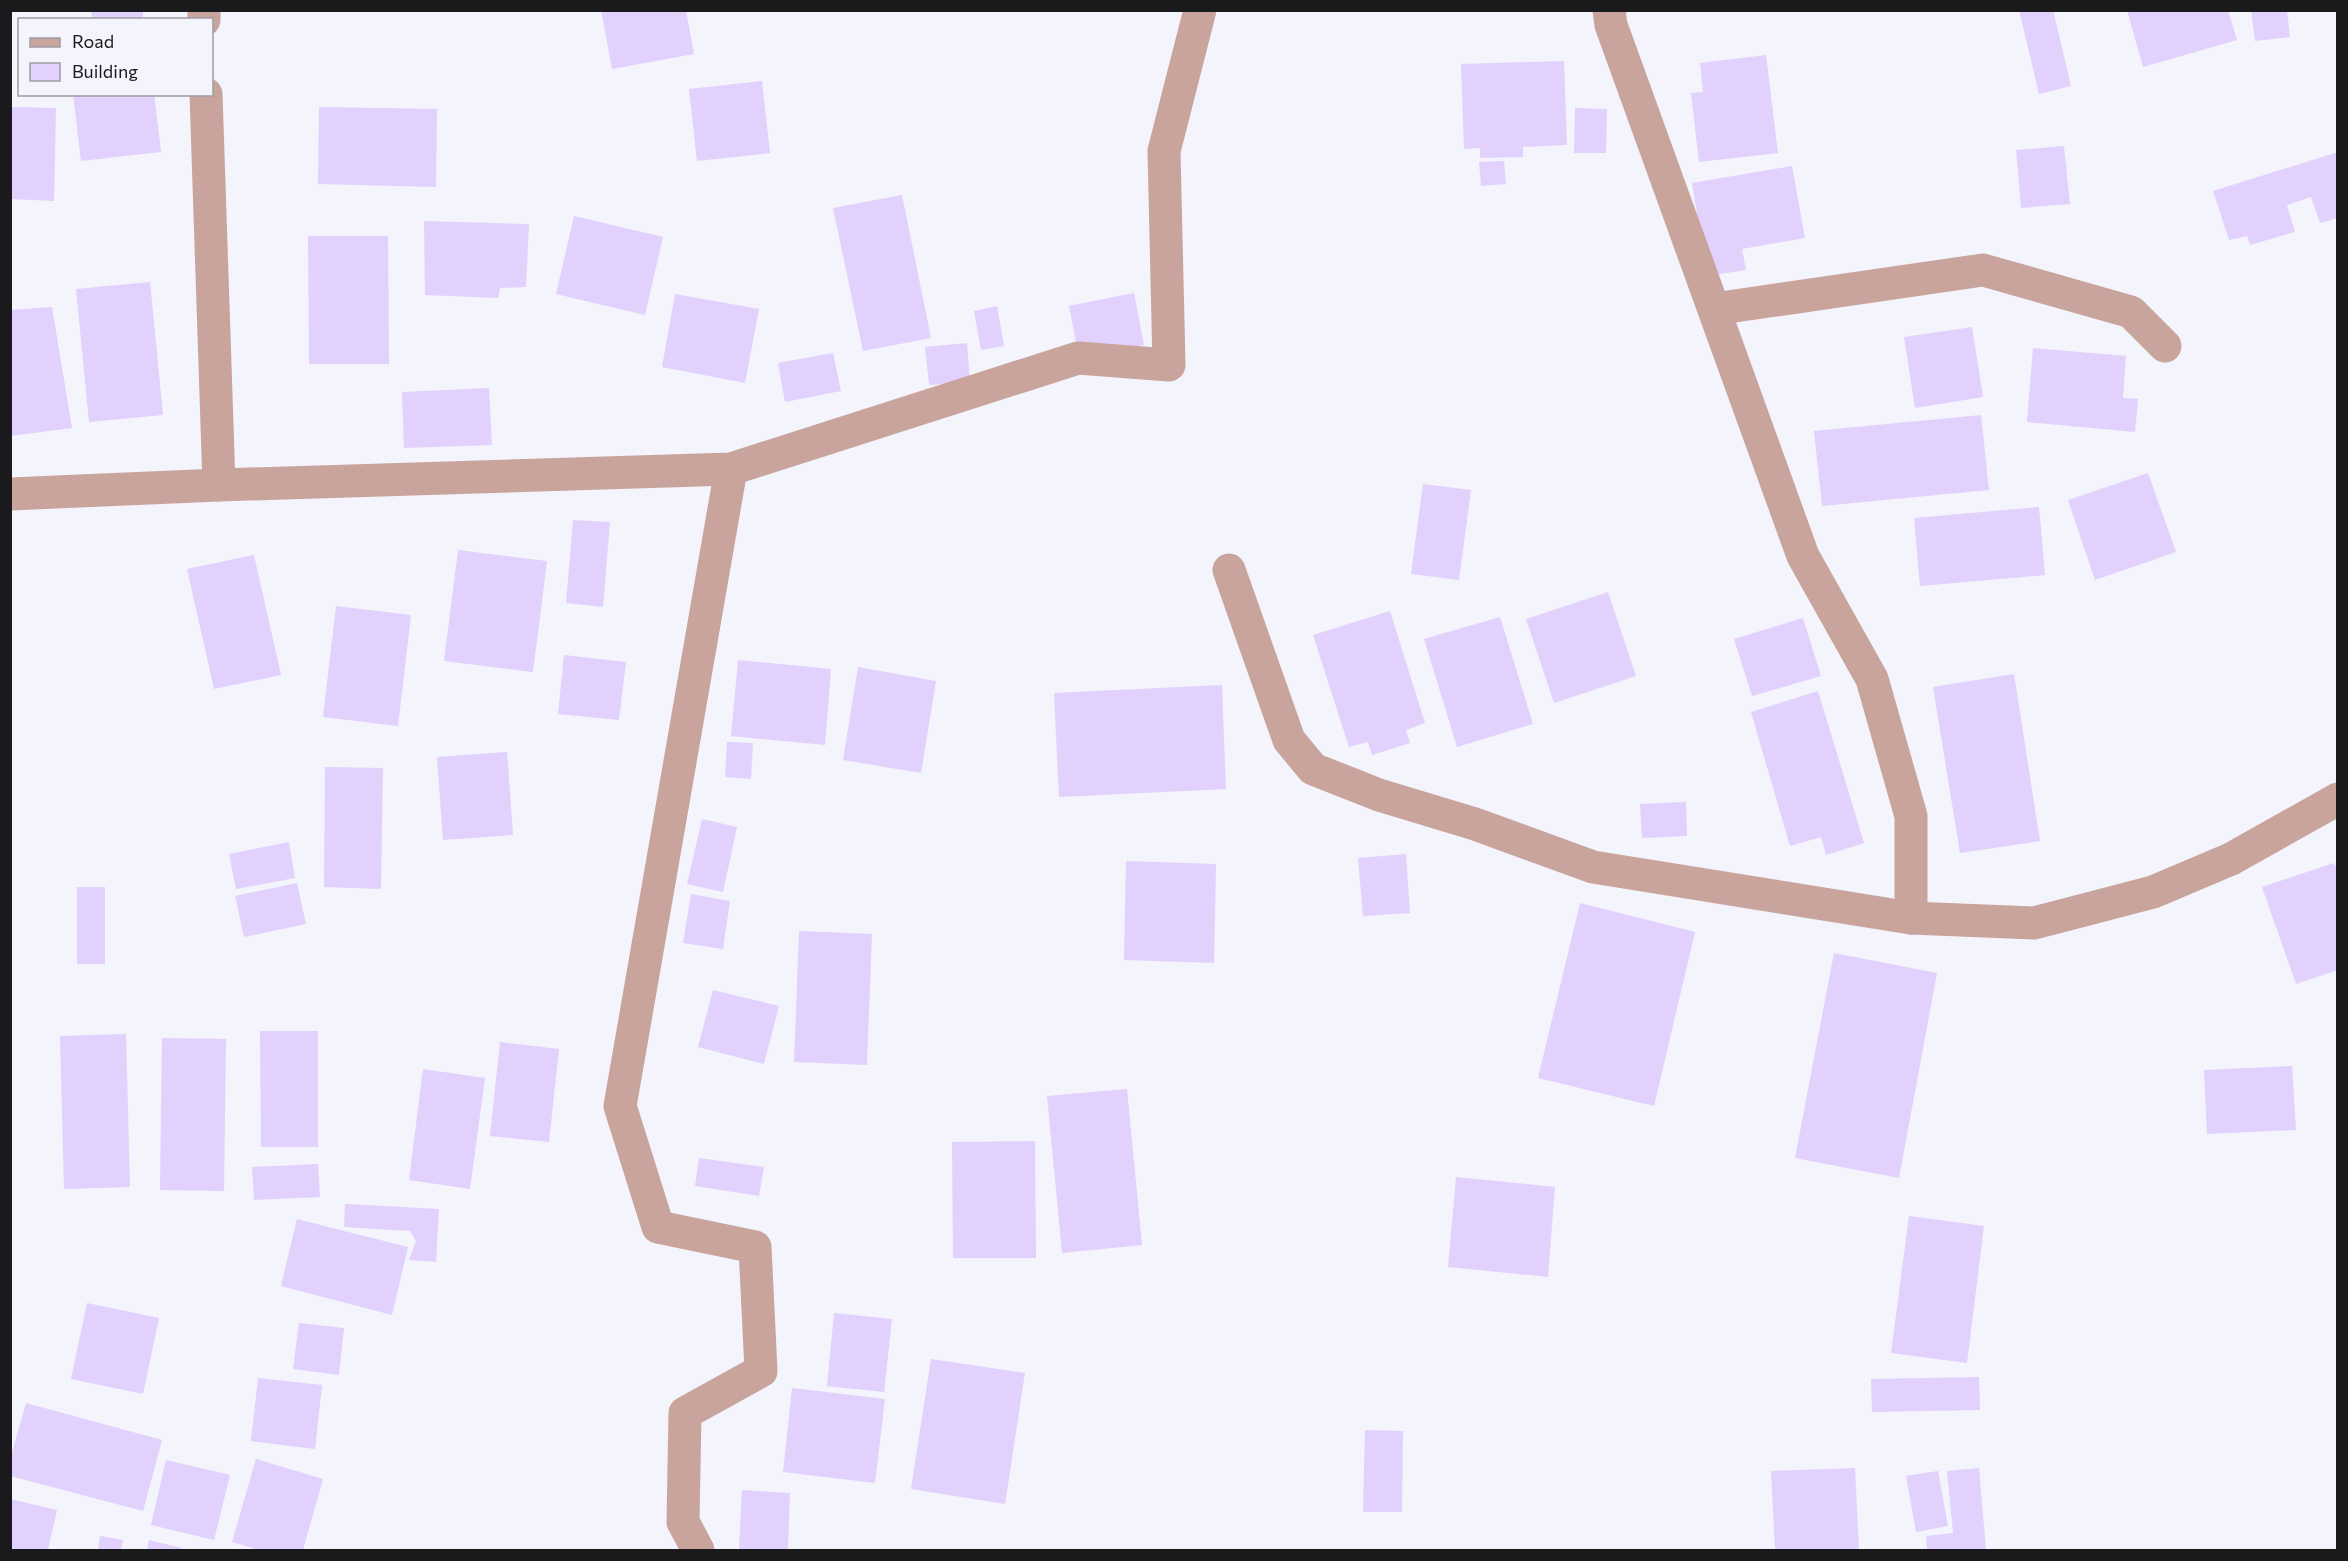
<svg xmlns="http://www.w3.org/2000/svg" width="2348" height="1561" font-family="Commissioner,sans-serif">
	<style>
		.building { fill: #e1d1fc }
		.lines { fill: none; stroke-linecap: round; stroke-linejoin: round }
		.street { stroke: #c9a49d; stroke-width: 33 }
	</style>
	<rect width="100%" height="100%" fill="#f3f4fc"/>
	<g class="building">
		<path d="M 91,10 L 143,10 L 143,20 L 92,20 Z"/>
		<path d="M 601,10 L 686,10 L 694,54 L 612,69 Z"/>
		<path d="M 2019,10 L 2053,10 L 2071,86 L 2039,94 Z"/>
		<path d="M 2127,10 L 2228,10 L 2237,40 L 2143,67 Z"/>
		<path d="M 2251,10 L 2287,10 L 2290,37 L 2255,41 Z"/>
		<path d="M 1766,55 L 1778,153 L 1699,162 L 1691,93 L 1703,92 L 1700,63 Z"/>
		<path d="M 1564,61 L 1567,145 L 1523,147 L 1523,157 L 1480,158 L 1480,148 L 1464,149 L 1461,64 Z"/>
		<path d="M 762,81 L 770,153 L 697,161 L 689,89 Z"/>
		<path d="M 73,94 L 154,94 L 161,152 L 81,161 Z"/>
		<path d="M 10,107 L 56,108 L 54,201 L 10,199 Z"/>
		<path d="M 319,107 L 437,109 L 436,187 L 318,184 Z"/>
		<path d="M 1575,108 L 1607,109 L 1606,153 L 1574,153 Z"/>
		<path d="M 2064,146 L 2070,204 L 2021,208 L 2016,150 Z"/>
		<path d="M 2338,152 L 2338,218 L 2320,223 L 2311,197 L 2287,205 L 2295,232 L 2250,245 L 2247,236 L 2229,240 L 2213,191 Z"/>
		<path d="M 1504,161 L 1506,184 L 1481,186 L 1479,162 Z"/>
		<path d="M 1792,166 L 1805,238 L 1742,249 L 1746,270 L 1707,276 L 1692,183 Z"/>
		<path d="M 902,195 L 931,338 L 863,351 L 833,208 Z"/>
		<path d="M 574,216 L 663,237 L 645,315 L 556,294 Z"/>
		<path d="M 424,221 L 529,224 L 526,287 L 500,288 L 498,298 L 425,295 Z"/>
		<path d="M 308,236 L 388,236 L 389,364 L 309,364 Z"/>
		<path d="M 150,282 L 163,415 L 89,422 L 76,289 Z"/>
		<path d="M 1134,293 L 1144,345 L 1079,358 L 1069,306 Z"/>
		<path d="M 675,294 L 759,309 L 745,383 L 662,367 Z"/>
		<path d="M 997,306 L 1004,346 L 981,350 L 974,311 Z"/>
		<path d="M 52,307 L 72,428 L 10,436 L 10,310 Z"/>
		<path d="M 1972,327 L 1983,397 L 1915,408 L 1904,337 Z"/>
		<path d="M 967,343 L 970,382 L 929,385 L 925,347 Z"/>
		<path d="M 2033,348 L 2126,356 L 2123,398 L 2138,399 L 2135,432 L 2027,422 Z"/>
		<path d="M 833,353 L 841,391 L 785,402 L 778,363 Z"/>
		<path d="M 489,388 L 492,445 L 404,448 L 402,392 Z"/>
		<path d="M 1981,415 L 1989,490 L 1822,506 L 1814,431 Z"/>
		<path d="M 2148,473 L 2176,552 L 2095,580 L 2068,500 Z"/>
		<path d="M 1423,484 L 1471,490 L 1459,580 L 1411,574 Z"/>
		<path d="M 2039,507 L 2045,575 L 1920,586 L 1914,518 Z"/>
		<path d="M 573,520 L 610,522 L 603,607 L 566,603 Z"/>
		<path d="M 458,550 L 547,561 L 533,672 L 444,661 Z"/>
		<path d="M 254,555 L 281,675 L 214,689 L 187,569 Z"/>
		<path d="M 1608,592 L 1636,676 L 1554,703 L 1526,619 Z"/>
		<path d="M 336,606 L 411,615 L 398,726 L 323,717 Z"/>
		<path d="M 1390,611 L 1425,723 L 1406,730 L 1410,743 L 1372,755 L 1368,742 L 1349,747 L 1313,635 Z"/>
		<path d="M 1500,617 L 1533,724 L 1457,747 L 1424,639 Z"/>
		<path d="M 1803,618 L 1821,676 L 1752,696 L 1734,639 Z"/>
		<path d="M 564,655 L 626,662 L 619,720 L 558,714 Z"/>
		<path d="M 738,660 L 831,669 L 825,745 L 731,736 Z"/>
		<path d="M 858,667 L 936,681 L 921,773 L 843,760 Z"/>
		<path d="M 2014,674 L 2040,841 L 1960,853 L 1933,687 Z"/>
		<path d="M 1222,685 L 1226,789 L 1059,797 L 1054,693 Z"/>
		<path d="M 1818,691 L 1864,843 L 1826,855 L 1821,837 L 1790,846 L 1751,712 Z"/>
		<path d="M 727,742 L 753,743 L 751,779 L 725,777 Z"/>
		<path d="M 507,752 L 513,835 L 443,840 L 437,757 Z"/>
		<path d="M 325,767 L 383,768 L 381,889 L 324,887 Z"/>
		<path d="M 1686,802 L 1687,836 L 1642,838 L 1640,804 Z"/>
		<path d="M 702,819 L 737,827 L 723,892 L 687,884 Z"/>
		<path d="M 289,842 L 295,878 L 236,889 L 229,854 Z"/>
		<path d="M 1406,854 L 1410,913 L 1363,916 L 1358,858 Z"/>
		<path d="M 1126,861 L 1216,864 L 1214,963 L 1124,960 Z"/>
		<path d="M 2334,863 L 2338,872 L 2338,970 L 2296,984 L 2262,887 Z"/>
		<path d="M 297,883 L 306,924 L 244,937 L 235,896 Z"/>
		<rect x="77" y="887" width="28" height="77"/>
		<path d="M 691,894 L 730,901 L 723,949 L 683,943 Z"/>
		<path d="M 1580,903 L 1695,932 L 1654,1106 L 1538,1078 Z"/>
		<path d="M 799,931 L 872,934 L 867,1065 L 794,1062 Z"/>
		<path d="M 1834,953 L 1937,973 L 1899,1178 L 1795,1158 Z"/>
		<path d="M 713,990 L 779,1006 L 764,1064 L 698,1047 Z"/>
		<path d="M 260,1031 L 318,1031 L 318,1147 L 261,1147 Z"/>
		<path d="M 126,1034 L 130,1187 L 64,1189 L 60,1036 Z"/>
		<path d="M 162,1038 L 226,1039 L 224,1191 L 160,1190 Z"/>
		<path d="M 500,1042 L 559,1049 L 549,1142 L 490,1136 Z"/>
		<path d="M 2292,1066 L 2296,1130 L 2207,1134 L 2204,1070 Z"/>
		<path d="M 423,1069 L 485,1078 L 470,1189 L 409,1180 Z"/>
		<path d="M 1127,1089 L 1142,1245 L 1062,1253 L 1047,1096 Z"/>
		<path d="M 1035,1141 L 1036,1258 L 953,1258 L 952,1142 Z"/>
		<path d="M 699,1158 L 764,1167 L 759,1196 L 695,1186 Z"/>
		<path d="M 318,1164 L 320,1197 L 254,1200 L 252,1167 Z"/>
		<path d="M 1456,1177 L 1555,1187 L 1548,1277 L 1448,1267 Z"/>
		<path d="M 345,1204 L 439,1209 L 436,1262 L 409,1260 L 416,1241 L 410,1231 L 344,1227 Z"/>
		<path d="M 1909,1216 L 1984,1226 L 1967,1363 L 1891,1353 Z"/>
		<path d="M 297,1219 L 408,1247 L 392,1315 L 281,1286 Z"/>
		<path d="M 87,1303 L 159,1318 L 143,1394 L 71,1379 Z"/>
		<path d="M 834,1313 L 892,1319 L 884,1392 L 827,1386 Z"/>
		<path d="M 299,1323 L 344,1328 L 339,1375 L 293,1369 Z"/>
		<path d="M 931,1359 L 1025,1373 L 1005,1504 L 911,1489 Z"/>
		<path d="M 1979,1377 L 1980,1410 L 1872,1412 L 1871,1379 Z"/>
		<path d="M 258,1378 L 322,1385 L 315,1449 L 251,1441 Z"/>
		<path d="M 792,1388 L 885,1399 L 875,1483 L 783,1472 Z"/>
		<path d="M 26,1403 L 162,1440 L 143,1511 L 10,1476 L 10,1460 Z"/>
		<path d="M 1365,1430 L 1403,1431 L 1402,1512 L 1363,1512 Z"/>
		<path d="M 256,1459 L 323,1479 L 303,1550 L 259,1550 L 232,1542 Z"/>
		<path d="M 166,1460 L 230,1475 L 214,1540 L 151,1525 Z"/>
		<path d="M 1855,1468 L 1859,1550 L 1775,1550 L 1771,1471 Z"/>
		<path d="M 1979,1468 L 1986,1550 L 1927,1550 L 1926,1536 L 1953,1533 L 1947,1471 Z"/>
		<path d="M 1938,1471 L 1948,1526 L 1916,1532 L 1906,1476 Z"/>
		<path d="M 742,1490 L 790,1493 L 788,1550 L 739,1550 Z"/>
		<path d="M 10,1499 L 57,1510 L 48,1550 L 10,1550 Z"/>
		<path d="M 100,1536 L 123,1540 L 121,1550 L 98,1550 Z"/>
		<path d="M 149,1540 L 182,1548 L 181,1550 L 147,1550 Z"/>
	</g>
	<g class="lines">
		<g class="street">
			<path d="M 204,10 L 204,20"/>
			<path d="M 1609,10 L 1611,25 L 1803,556 L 1872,679 L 1911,816 L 1911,918"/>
			<path d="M 206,94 L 219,485"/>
			<path d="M 1714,309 L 1983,270 L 2131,312 L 2165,346"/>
			<path d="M 10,494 L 219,485 L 731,469 L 1078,358 L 1169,365 L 1164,151 L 1200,10"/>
			<path d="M 1229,570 L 1289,740 L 1313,769 L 1379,795 L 1475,824 L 1593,867 L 1911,918 L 2034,923 L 2153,892 L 2231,859 L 2338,799"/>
			<path d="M 698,1550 L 683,1522 L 685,1413 L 761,1371 L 755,1247 L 658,1227 L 620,1106 L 731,469"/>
		</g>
	</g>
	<rect width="2348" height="1561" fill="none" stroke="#1a1a1d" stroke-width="24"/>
	<rect x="18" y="18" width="195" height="78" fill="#f3f4fc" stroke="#9c9da3" stroke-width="1.5"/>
	<rect x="30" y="38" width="30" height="9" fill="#c9a49d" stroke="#9c9da3" stroke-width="1.5"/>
	<text x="72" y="48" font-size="18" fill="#1a1a1d">Road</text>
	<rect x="30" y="63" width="30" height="18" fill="#e1d1fc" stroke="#9c9da3" stroke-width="1.5"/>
	<text x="72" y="78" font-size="18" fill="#1a1a1d">Building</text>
</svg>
